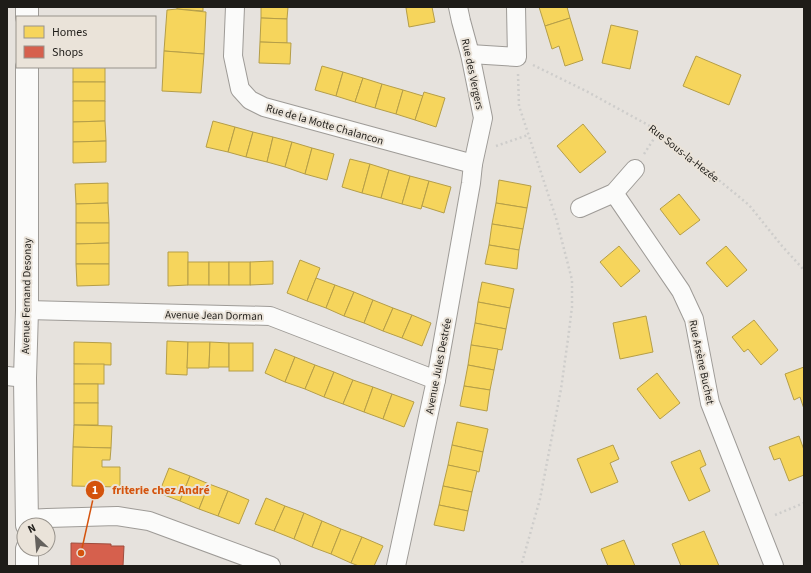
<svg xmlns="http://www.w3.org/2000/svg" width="811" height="573" font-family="'Source Sans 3',sans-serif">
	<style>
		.homes { fill: #f6d55c; stroke: #b59e48 }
		.shops { fill: #d6604d; stroke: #9f4c3d }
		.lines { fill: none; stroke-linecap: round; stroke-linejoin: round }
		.minor-casing { stroke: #9e9b97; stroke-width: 20 }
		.secondary-casing { stroke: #9e9b97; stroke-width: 24 }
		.path { stroke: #cecdcb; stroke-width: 2.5; stroke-dasharray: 2 3; stroke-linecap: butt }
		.minor { stroke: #fbfbfa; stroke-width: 18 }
		.secondary { stroke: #fbfbfa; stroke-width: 22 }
		.labels { text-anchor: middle; stroke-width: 4; stroke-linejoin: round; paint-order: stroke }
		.street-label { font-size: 11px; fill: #1e1c18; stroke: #eae3d9 }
		.leader { fill: none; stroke: #d4530d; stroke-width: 1.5 }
		.callout-dot { fill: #d4530d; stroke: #eae3d9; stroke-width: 1.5 }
		.mark-label { font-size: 12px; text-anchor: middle; font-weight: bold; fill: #fff }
		.callout-label { font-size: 12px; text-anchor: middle; font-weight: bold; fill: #d4530d; stroke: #eae3d9; stroke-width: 4; stroke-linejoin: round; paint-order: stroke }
	</style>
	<rect width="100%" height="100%" fill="#e6e2dd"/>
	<g class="homes">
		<path d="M 177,7 L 203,7 L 203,11 L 177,9 Z"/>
		<path d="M 261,7 L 288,7 L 287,19 L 261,18 Z"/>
		<path d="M 410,7 L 432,7 L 435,22 L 409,27 L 406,8 Z"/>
		<path d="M 539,7 L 567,7 L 570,18 L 545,26 Z"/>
		<path d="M 177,9 L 206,12 L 204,54 L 164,51 L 167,10 Z"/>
		<path d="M 261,18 L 287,19 L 287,43 L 260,42 Z"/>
		<path d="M 570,18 L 583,60 L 565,66 L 559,46 L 552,49 L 545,26 Z"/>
		<path d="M 611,25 L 638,31 L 630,69 L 602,63 Z"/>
		<path d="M 260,42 L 291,43 L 290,64 L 259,63 Z"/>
		<path d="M 164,51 L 204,54 L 201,93 L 162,91 Z"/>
		<path d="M 696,56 L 741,75 L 729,105 L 683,86 Z"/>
		<path d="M 322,66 L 343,72 L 336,96 L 315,90 Z"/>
		<rect x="73" y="67" width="32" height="15"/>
		<path d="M 343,72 L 363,78 L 355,102 L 336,96 Z"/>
		<path d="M 363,78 L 382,84 L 375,108 L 355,102 Z"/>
		<rect x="73" y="82" width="32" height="19"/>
		<path d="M 382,84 L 403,90 L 396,114 L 375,108 Z"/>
		<path d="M 403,90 L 423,96 L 415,120 L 396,114 Z"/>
		<path d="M 424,92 L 445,98 L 436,127 L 415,120 Z"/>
		<path d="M 73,101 L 105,101 L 105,121 L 73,122 Z"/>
		<path d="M 105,121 L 106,141 L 73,142 L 73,122 Z"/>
		<path d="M 213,121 L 235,127 L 228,152 L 206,147 Z"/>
		<path d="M 583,124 L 606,152 L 580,173 L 557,146 Z"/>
		<path d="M 235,127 L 253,132 L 246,157 L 228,152 Z"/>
		<path d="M 253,132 L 273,137 L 267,162 L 246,157 Z"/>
		<path d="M 273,137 L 292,142 L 285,167 L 267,162 Z"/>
		<path d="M 106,141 L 106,162 L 73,163 L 73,142 Z"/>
		<path d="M 292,142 L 312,148 L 305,174 L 285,167 Z"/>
		<path d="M 312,148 L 334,154 L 327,180 L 305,174 Z"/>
		<path d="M 350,159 L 370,164 L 362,193 L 342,187 Z"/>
		<path d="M 370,164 L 389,170 L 381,198 L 362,193 Z"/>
		<path d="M 389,170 L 410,176 L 402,204 L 381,198 Z"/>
		<path d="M 410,176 L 429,181 L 421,209 L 402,204 Z"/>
		<path d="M 499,180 L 531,186 L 527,208 L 496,203 Z"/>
		<path d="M 429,181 L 451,187 L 444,213 L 422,206 Z"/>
		<path d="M 108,183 L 108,203 L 76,204 L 75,184 Z"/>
		<path d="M 679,194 L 700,220 L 680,235 L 660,209 Z"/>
		<path d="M 108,203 L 109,223 L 76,223 L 76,204 Z"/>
		<path d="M 496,203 L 527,208 L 523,229 L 492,224 Z"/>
		<path d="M 76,223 L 109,223 L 109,243 L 76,244 Z"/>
		<path d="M 492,224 L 523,229 L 519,250 L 489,245 Z"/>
		<path d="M 109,243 L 109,264 L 76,264 L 76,244 Z"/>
		<path d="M 489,245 L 519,250 L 517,269 L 485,264 Z"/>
		<path d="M 619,246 L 640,271 L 621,287 L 600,262 Z"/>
		<path d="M 726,246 L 747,270 L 727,287 L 706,263 Z"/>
		<path d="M 168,252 L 188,252 L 188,285 L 168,286 Z"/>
		<path d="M 300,260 L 320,268 L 307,301 L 287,293 Z"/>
		<path d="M 273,261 L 273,284 L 250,285 L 250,262 Z"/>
		<rect x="188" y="262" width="21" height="23"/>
		<rect x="209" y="262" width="20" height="23"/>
		<rect x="229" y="262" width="21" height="23"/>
		<path d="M 76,264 L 109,264 L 109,285 L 77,286 Z"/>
		<path d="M 316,278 L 335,285 L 326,308 L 307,301 Z"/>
		<path d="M 482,282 L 514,289 L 510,308 L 478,302 Z"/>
		<path d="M 335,285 L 354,292 L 344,316 L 326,308 Z"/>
		<path d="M 354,292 L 373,300 L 364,323 L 344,316 Z"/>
		<path d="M 373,300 L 393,308 L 383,331 L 364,323 Z"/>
		<path d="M 478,302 L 510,308 L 506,329 L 475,323 Z"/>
		<path d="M 393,308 L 412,315 L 402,338 L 383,331 Z"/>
		<path d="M 412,315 L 431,323 L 422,346 L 402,338 Z"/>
		<path d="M 646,316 L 653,352 L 620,359 L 613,323 Z"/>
		<path d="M 754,320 L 778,350 L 761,365 L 748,349 L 744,352 L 732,337 Z"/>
		<path d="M 475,323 L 506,329 L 502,350 L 471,345 Z"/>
		<path d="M 167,341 L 188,342 L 187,375 L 166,374 Z"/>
		<path d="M 74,342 L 111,343 L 111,365 L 74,364 Z"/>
		<path d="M 188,342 L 210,342 L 209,368 L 187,368 Z"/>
		<path d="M 210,342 L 229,343 L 229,367 L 209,367 Z"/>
		<rect x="229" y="343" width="24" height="28"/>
		<path d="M 471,345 L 498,349 L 494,370 L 468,365 Z"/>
		<path d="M 275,349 L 295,357 L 285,382 L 265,373 Z"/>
		<path d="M 295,357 L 315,365 L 305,389 L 285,382 Z"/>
		<rect x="74" y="364" width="30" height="20"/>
		<path d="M 315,365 L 334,372 L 324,397 L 305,389 Z"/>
		<path d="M 468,365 L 494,370 L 490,390 L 464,386 Z"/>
		<path d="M 804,367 L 804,409 L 800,397 L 794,400 L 785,374 Z"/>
		<path d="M 334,372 L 353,380 L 343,404 L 324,397 Z"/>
		<path d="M 657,373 L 680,403 L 660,419 L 637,389 Z"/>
		<path d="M 353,380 L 373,387 L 364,412 L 343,404 Z"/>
		<rect x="74" y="384" width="24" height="19"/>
		<path d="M 464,386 L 490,390 L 487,411 L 460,406 Z"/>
		<path d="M 373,387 L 392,394 L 383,419 L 364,412 Z"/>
		<path d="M 392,394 L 414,402 L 404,427 L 383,419 Z"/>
		<rect x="74" y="403" width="24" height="22"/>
		<path d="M 457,422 L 488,429 L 483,452 L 452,445 Z"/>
		<path d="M 74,425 L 112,426 L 111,448 L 73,447 Z"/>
		<path d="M 799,436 L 804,450 L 804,475 L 789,481 L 780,458 L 774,460 L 769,447 Z"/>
		<path d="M 452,445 L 483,452 L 479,472 L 448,465 Z"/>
		<path d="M 613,445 L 619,459 L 610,463 L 618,482 L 591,493 L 577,459 Z"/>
		<path d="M 73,447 L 111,448 L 110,460 L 102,460 L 102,467 L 120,467 L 120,487 L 72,486 Z"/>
		<path d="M 700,450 L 706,465 L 700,468 L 710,491 L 689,501 L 671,462 Z"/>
		<path d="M 448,465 L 477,471 L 472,492 L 443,486 Z"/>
		<path d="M 169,468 L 190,476 L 180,501 L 159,493 Z"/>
		<path d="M 190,476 L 209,484 L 199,509 L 180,501 Z"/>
		<path d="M 209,484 L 228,491 L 218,516 L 199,509 Z"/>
		<path d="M 443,486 L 472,492 L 468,511 L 439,505 Z"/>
		<path d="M 228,491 L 249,500 L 239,524 L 218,516 Z"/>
		<path d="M 266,498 L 285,506 L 274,531 L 255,524 Z"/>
		<path d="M 439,505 L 468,511 L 464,531 L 434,525 Z"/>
		<path d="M 285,506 L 304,513 L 294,539 L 274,531 Z"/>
		<path d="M 304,513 L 322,521 L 312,547 L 294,539 Z"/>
		<path d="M 322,521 L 341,529 L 331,554 L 312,547 Z"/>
		<path d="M 341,529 L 362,537 L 351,563 L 331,554 Z"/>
		<path d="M 704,531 L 719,566 L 681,566 L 672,544 Z"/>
		<path d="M 362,537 L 383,546 L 374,566 L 359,566 L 351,563 Z"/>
		<path d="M 624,540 L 635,566 L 608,566 L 601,549 Z"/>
	</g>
	<path class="shops" d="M 71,543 L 111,544 L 111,546 L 124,546 L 123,566 L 71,566 Z"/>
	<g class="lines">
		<defs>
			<g id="minor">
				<path d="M 235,7 L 233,56 L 240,89 L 250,100 L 264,107 L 473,164"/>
				<path d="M 470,54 L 517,57 L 516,7"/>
				<path d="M 614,193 L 681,291 L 694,319 L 710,403 L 774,566"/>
				<path d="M 580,208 L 614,193 L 635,169"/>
				<path d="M 27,310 L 270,316 L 436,380"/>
				<path d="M 7,376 L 25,378"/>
				<path d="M 27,519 L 47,518 L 117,516 L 149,521 L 271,566"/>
				<path d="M 396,566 L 436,380 L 471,183 L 473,164 L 483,118 L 470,54 L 461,21 L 458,7"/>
			</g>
			<g id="secondary">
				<path d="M 27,7 L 27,17"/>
				<path d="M 27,67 L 27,310 L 25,378 L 27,525"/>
				<path d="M 27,566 L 27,549"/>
			</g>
		</defs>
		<use href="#minor" class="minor-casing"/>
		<use href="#secondary" class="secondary-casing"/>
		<g class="path">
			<path d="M 533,65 L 586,91 L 659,131 L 749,205 L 782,246 L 804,270"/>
			<path d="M 518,74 L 519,106 L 556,218 L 572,280 L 572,307 L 568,339 L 561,389 L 540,499 L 521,566"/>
			<path d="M 496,146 L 528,135"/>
			<path d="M 644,154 L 659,131"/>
			<path d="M 775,515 L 804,503"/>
		</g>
		<use href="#minor" class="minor"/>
		<use href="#secondary" class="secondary"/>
	</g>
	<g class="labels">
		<g class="street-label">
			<text transform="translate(473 74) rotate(78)" y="4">Rue des Vergers</text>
			<text transform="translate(325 124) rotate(16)" y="4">Rue de la Motte Chalancon</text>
			<text transform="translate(684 153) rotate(38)" y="4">Rue Sous-la-Hezée</text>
			<text transform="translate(26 296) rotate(-89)" y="4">Avenue Fernand Desonay</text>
			<text transform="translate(214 315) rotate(1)" y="4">Avenue Jean Dorman</text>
			<text transform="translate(702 362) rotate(78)" y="4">Rue Arsène Buchet</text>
			<text transform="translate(438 366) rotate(-79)" y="4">Avenue Jules Destrée</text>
		</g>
	</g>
	<path class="leader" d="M81 553L95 490"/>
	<g class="callout-dot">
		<circle cx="81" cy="553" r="4"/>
		<circle cx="95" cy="490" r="10"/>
	</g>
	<g class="mark-label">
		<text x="95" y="494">1</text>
	</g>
	<g class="callout-label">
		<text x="161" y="494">friterie chez André</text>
	</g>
	<rect width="811" height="573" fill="none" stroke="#1e1c18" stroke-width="16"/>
	<rect x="16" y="16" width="140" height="52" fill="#eae3d9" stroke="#98938c"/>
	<rect x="24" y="26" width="20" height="12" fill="#f6d55c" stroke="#98938c"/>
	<text x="52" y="36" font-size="12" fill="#1e1c18">Homes</text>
	<rect x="24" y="46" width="20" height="12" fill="#d6604d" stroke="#98938c"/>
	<text x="52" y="56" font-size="12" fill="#1e1c18">Shops</text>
	<g transform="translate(36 537) rotate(334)"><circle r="19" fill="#eae3d9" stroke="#98938c"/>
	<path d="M0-3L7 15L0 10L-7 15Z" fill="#64615d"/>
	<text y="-6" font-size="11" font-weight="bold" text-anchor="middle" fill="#1e1c18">N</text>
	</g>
</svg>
